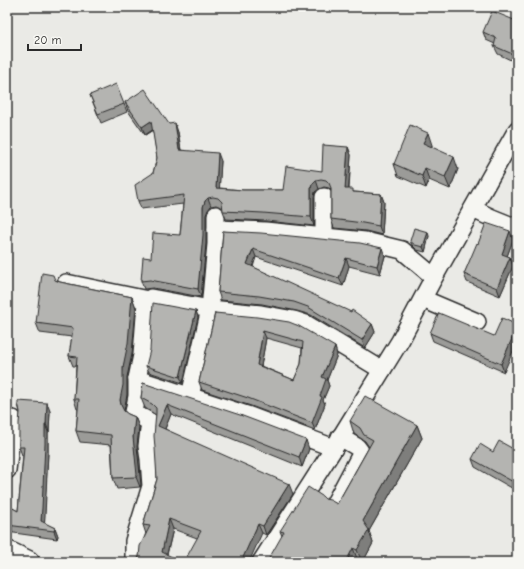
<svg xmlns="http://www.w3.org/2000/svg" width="524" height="569" font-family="'Comic Neue',sans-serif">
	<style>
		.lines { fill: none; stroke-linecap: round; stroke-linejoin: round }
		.minor-casing { stroke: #2b2b2b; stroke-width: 20 }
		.major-casing { stroke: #2b2b2b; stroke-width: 25 }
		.minor { stroke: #f6f6f2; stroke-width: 17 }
		.major { stroke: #f6f6f2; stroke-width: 22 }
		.wall { fill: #9b9b98; stroke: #2b2b2b; fill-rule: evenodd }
		.shaded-wall { fill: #7e7e7c; stroke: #2b2b2b }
		.building { fill: #b4b4b1; stroke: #2b2b2b; fill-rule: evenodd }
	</style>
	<rect width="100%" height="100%" fill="#eaeae6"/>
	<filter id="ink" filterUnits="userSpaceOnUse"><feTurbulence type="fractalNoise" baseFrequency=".025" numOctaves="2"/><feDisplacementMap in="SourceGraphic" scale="8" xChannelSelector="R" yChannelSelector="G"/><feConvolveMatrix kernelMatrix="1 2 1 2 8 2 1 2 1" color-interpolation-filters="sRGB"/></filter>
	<g filter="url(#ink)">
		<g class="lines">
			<defs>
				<g id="minor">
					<path d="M 473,209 L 492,218 L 517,228"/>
					<path d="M 216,229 L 265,231 L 365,241 L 402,250 L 434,277"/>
					<path d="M 324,237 L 324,197"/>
					<path d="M 66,283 L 148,300"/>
					<path d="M 423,299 L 477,322"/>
					<path d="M 137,379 L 247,415 L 334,448"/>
					<path d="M 190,396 L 210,309 L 216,244 L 216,215"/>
					<path d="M 7,470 L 13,419"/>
					<path d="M 335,503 L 360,456 L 360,451 L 357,447 L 340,437"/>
					<path d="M 134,562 L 134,541 L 151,486 L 149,459 L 147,446 L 150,422 L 143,418 L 135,415 L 134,412 L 137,396 L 137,379 L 142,355 L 146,303 L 148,300 L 151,298 L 210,309 L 261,314 L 294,320 L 306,324 L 382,370"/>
					<path d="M 261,562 L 334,448 L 400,341 L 434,277 L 517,130"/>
				</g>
				<path id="major" d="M 7,552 L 28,562"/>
			</defs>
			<use href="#minor" class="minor-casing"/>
			<use href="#major" class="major-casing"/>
			<use href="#minor" class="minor"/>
			<use href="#major" class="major"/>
		</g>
		<g class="wall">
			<path d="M 517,12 L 517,63 L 498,54 L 494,46 L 495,44 L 486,40 L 483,32 L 514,20 Z"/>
			<path d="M 90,95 L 124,104 L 127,112 L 101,123 Z"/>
			<path d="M 125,102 L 169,124 L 178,132 L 181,150 L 221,161 L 219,188 L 243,190 L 283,190 L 322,171 L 348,147 L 351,155 L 349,189 L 354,192 L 381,194 L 384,202 L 382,235 L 366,231 L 334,228 L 331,219 L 331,190 L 329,188 L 324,187 L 319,189 L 315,192 L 314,197 L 314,226 L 266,221 L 226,219 L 223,211 L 223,208 L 221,207 L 216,205 L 211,206 L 208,210 L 206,215 L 206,244 L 201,297 L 153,288 L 144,289 L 141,281 L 151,258 L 180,235 L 183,204 L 141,209 L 138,201 L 153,173 L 157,158 L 153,130 L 145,135 L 128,111 Z"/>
			<path d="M 432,145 L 432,147 L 458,169 L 450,189 L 429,180 L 426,188 L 398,176 L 394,164 Z"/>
			<path d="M 223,231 L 385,256 L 380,274 L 349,266 L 343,286 L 256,257 L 253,267 L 372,324 L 375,332 L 365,348 L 311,315 L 297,311 L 262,304 L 221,300 L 218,292 Z"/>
			<path d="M 429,236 L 425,252 L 417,250 L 412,245 L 410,241 Z"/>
			<path d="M 513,240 L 507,256 L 510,257 L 513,266 L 500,296 L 467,282 L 464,274 L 478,244 Z"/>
			<path d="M 55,280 L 60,282 L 132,297 L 136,308 L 132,354 L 127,377 L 127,395 L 124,411 L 124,412 L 128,414 L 135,417 L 139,427 L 137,447 L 141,485 L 140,487 L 117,489 L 113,478 L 111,445 L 80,442 L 76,431 L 78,409 L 77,409 L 74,399 L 76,366 L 73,366 L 69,356 L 72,337 L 40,333 L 36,323 Z"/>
			<path d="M 196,311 L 198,317 L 183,383 L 149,372 L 146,366 Z"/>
			<path d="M 215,313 L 335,347 L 337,355 L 327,380 L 329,386 L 323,400 L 325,404 L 315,430 L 251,406 L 202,390 L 199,382 ZM 266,338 L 302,348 L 301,364 L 294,380 L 261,366 Z"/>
			<path d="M 430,333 L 494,336 L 504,372 L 433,341 Z"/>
			<path d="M 143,383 L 309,449 L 302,467 L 171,414 L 165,429 L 293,494 L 266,535 L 262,533 L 197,538 L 173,529 L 167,555 L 136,561 L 139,557 L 146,534 L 143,525 L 157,479 L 156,415 L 145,408 L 141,398 Z"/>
			<path d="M 18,405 L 50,411 L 49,432 L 48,432 L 48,452 L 44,523 L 55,528 L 58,536 L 57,539 L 7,532 L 7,505 L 18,511 L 23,455 L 22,455 L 19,447 L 20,412 Z"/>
			<path d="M 350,421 L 417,425 L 422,438 L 369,531 L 373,543 L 363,562 L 360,562 L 282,536 L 280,531 L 325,499 L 337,504 L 369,447 L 365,441 L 354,434 Z"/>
			<path d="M 517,451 L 517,491 L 475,467 L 472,459 L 493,452 Z"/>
		</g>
		<g class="shaded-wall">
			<path d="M 151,121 L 154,129 L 145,135 L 142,127 Z"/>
			<path d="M 175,123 L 178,132 L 182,158 L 179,150 Z"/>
			<path d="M 428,133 L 432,145 L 428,155 L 423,143 Z"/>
			<path d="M 348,147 L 351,155 L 348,197 L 345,189 Z"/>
			<path d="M 218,153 L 221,161 L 219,196 L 216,188 Z"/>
			<path d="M 454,157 L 458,169 L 450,189 L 445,177 Z"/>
			<path d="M 425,168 L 429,180 L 426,188 L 422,176 Z"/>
			<path d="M 316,180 L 319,189 L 315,192 L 314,197 L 314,226 L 311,217 L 311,188 L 312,184 Z"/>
			<path d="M 381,194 L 384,202 L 382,235 L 379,226 Z"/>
			<path d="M 208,198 L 211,206 L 208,210 L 206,215 L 206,244 L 201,297 L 198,289 L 203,207 L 205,201 Z"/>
			<path d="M 510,231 L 513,240 L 505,262 L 502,254 Z"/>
			<path d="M 428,232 L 429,236 L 425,252 L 423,247 Z"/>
			<path d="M 382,248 L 385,256 L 380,274 L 377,266 Z"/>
			<path d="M 253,249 L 256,257 L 250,272 L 247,264 Z"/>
			<path d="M 510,257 L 513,266 L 500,296 L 497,288 Z"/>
			<path d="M 346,258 L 349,266 L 343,286 L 339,278 Z"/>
			<path d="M 132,297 L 136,308 L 132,354 L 127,377 L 127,395 L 124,411 L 125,415 L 121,405 L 120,400 L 123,367 Z"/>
			<path d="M 196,311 L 198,317 L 183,383 L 180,377 Z"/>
			<path d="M 372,324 L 375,332 L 365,348 L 362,340 Z"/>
			<path d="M 517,327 L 517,342 L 504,372 L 501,364 Z"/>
			<path d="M 263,331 L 266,338 L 260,372 L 257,365 Z"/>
			<path d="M 335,347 L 337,355 L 327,380 L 329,386 L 323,400 L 325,404 L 315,430 L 312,423 L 320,396 L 322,377 Z"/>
			<path d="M 47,403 L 50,411 L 49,432 L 46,424 Z"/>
			<path d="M 167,405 L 171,414 L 162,436 L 158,426 Z"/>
			<path d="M 135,417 L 139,427 L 137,447 L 141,485 L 140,487 L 136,477 L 133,437 Z"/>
			<path d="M 45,424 L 48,432 L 48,452 L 45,516 L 44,529 L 41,521 Z"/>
			<path d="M 417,425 L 422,438 L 369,531 L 373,543 L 363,562 L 362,562 L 357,550 L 363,521 Z"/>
			<path d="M 306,440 L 309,449 L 302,467 L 299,457 Z"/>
			<path d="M 289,484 L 293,494 L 266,535 L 263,526 Z"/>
			<path d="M 169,519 L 173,529 L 165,562 L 162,552 Z"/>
			<path d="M 258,524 L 262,533 L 249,562 L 241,562 Z"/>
			<path d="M 55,528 L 58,536 L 57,539 L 54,531 Z"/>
			<path d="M 353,548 L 358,561 L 357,562 L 346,562 Z"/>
		</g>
		<g class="building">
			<path d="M 492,11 L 514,20 L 517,12 L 517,56 L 494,46 L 496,38 L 483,32 Z"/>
			<path d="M 116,84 L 124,104 L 98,114 L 90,95 Z"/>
			<path d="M 145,89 L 169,124 L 175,123 L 179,150 L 218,153 L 216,188 L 243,190 L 283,190 L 286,166 L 322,171 L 323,145 L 348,147 L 345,189 L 353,189 L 353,192 L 381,194 L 379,226 L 363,223 L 331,219 L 331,188 L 329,183 L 326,180 L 321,179 L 316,180 L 312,184 L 311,188 L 311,217 L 263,213 L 223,211 L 222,202 L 218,198 L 213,197 L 208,198 L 205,201 L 203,207 L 203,235 L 198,289 L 150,280 L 141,281 L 143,257 L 151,258 L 153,233 L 180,235 L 184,195 L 138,201 L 135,185 L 153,173 L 157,158 L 151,121 L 142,127 L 125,102 Z"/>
			<path d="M 410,125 L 428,133 L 423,143 L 454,157 L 445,177 L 425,168 L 422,176 L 394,164 Z"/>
			<path d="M 486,223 L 510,231 L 502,254 L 510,257 L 497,288 L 464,274 L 477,243 L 478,244 Z"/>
			<path d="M 414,228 L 428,232 L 423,247 L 415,245 L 410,241 Z"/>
			<path d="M 223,231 L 261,233 L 360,243 L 382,248 L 377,266 L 346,258 L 339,278 L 253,249 L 247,264 L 351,312 L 352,310 L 372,324 L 362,340 L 308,307 L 294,302 L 259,296 L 218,292 Z"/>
			<path d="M 42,273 L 53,275 L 55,280 L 60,282 L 132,297 L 128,343 L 123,367 L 123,385 L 120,400 L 121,405 L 124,411 L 128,414 L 135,417 L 133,437 L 137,475 L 136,477 L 113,478 L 111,435 L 76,431 L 79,399 L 74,399 L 77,357 L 69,356 L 73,328 L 36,323 Z"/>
			<path d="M 153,303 L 196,311 L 180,377 L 146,366 L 150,350 Z"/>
			<path d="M 215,313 L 257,317 L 289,322 L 299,326 L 335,347 L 322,377 L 326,379 L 320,396 L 322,397 L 312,423 L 248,398 L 199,382 ZM 263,331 L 303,342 L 301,364 L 294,380 L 257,365 Z"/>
			<path d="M 439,313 L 494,336 L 502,318 L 517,325 L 517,327 L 501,364 L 430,333 Z"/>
			<path d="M 143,383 L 240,415 L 306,440 L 299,457 L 167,405 L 158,426 L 289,484 L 263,526 L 258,524 L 241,562 L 184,562 L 201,531 L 169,519 L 162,552 L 182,562 L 132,562 L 136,561 L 139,557 L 140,546 L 150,526 L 143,525 L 157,479 L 155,448 L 154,436 L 156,413 L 156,408 L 152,404 L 141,398 Z"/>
			<path d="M 365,396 L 417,425 L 363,521 L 369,530 L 357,550 L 353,548 L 346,562 L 267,562 L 284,532 L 280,531 L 308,487 L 322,496 L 325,499 L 330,500 L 337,504 L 373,440 L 364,435 L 360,428 L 350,421 Z"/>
			<path d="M 18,401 L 47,403 L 46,424 L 45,424 L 45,444 L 42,508 L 41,521 L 55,528 L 54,531 L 7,525 L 7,505 L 18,511 L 24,447 L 19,447 L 19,423 L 20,412 L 19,407 L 18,405 Z"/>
			<path d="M 499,441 L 517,451 L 517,487 L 516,486 L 517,484 L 472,459 L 480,444 L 493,452 Z"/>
		</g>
	</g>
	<rect width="524" height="569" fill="none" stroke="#f6f6f2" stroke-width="24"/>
	<rect x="12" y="12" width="500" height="545" fill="none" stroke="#2b2b2b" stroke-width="1.5" filter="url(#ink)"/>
	<path d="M28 44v6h53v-6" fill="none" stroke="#2b2b2b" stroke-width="2"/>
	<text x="34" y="44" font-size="12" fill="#2b2b2b" stroke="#f6f6f2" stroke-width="3" paint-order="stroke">20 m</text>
</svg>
